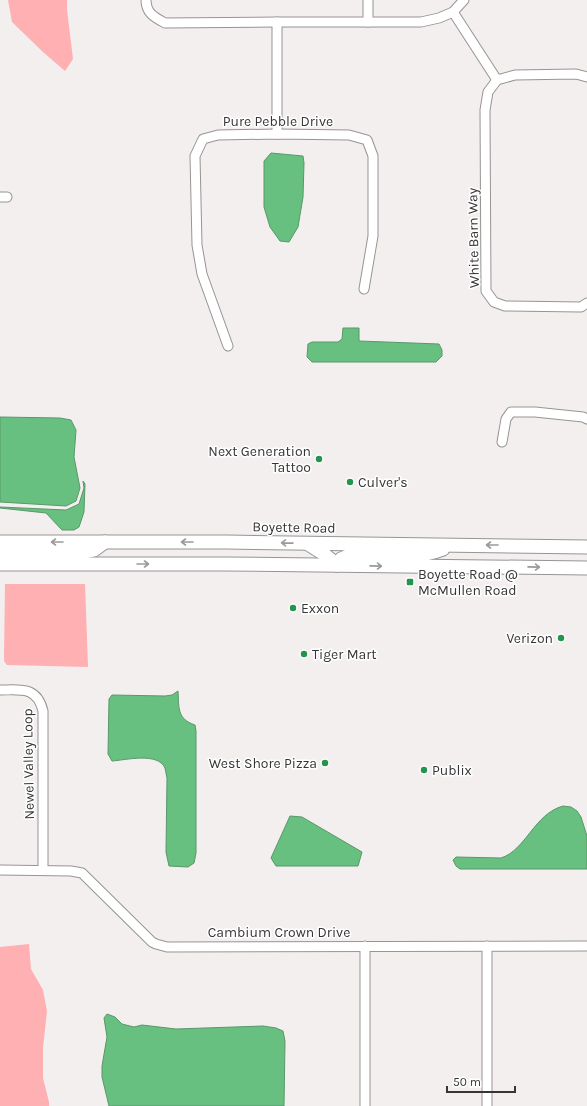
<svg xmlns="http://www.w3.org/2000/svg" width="587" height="1106" font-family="Karla,sans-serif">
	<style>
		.green { fill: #feb0b3 }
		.water { fill: #68c080; stroke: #59976a }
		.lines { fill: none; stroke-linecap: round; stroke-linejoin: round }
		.minor-casing { stroke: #979494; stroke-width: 11 }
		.secondary-casing { stroke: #979494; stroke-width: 15 }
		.minor { stroke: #fff; stroke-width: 9 }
		.secondary { stroke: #fff; stroke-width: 13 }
		.oneway { stroke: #9b9a9a }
		.poi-dot { fill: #24954f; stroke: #fff; stroke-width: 1.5 }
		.labels { text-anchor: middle; stroke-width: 3; stroke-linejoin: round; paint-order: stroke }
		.street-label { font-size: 14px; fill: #373636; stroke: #fff }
		.poi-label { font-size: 14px; fill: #373636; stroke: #fff; text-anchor: start }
	</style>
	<rect width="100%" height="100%" fill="#f3efef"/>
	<g class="green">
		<path d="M 8,0 L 67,0 L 67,10 L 73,59 L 65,71 L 43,52 L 12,22 Z"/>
		<path d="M 5,584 L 85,584 L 88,667 L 7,665 L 4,661 Z"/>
		<path d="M 29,944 L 31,969 L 43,990 L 47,1011 L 43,1048 L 43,1078 L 49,1102 L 49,1106 L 0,1106 L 0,947 Z"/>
	</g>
	<g class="water">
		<path d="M 271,153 L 303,156 L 304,163 L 303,197 L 298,227 L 289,242 L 280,241 L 270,227 L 264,207 L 264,161 Z"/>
		<path d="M 343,328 L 359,328 L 359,341 L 439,344 L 442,350 L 442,356 L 436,362 L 312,362 L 307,357 L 308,344 L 312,342 L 338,342 L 342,339 Z"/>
		<path d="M 0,417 L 60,418 L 71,420 L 76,430 L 74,457 L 80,488 L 76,501 L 66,506 L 0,502 Z"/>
		<path d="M 83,481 L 85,484 L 84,512 L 79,527 L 74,530 L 62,530 L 46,513 L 0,508 L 0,507 L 66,510 L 79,504 L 84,488 Z"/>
		<path d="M 178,691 C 179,708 177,719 195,725 L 196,731 L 196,853 L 194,863 L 188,867 L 169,866 L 166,852 L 167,778 C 166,775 166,771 165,768 C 158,752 126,760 112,761 L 108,754 L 109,699 L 112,695 L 165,696 L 172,695 Z"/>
		<path d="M 563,806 L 571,807 L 577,811 L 581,817 L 587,836 L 587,869 L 460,869 L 456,866 L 453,860 L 456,857 L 501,858 C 526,850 534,814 563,806 Z"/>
		<path d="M 290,816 L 302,817 L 362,852 L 358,866 L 276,866 L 271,858 Z"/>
		<path d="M 107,1014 L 115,1017 L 122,1024 L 134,1027 L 142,1025 L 176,1029 L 263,1026 L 276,1028 L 283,1031 L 285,1041 L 284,1106 L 109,1106 L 102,1077 L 102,1066 L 107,1037 L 104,1018 Z"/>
	</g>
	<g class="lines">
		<defs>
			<g id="minor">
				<path d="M 146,0 C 146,13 154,17 165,23 L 277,22 L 421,22 L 439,18 L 453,12 L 464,0"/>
				<path d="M 368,0 L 368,22"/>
				<path d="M 453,12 L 497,80"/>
				<path d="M 587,77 L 576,74 L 515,75 L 497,80 L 488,92 L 485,110 L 486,291 L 494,302 L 505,306 L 581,307 L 587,303"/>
				<path d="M 277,134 L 277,22"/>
				<path d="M 0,197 L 7,197"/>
				<path d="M 228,346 L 202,274 L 197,245 L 195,156 L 203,139 L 218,135 L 277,134 L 349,135 L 367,140 L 373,156 L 373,236 L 364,289"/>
				<path d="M 502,442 L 506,419 L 511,412 L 535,412 L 583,417 L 587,419"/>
				<path d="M 0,690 C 21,690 37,686 43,711 L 43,870"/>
				<path d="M 0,870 L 71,871 L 82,873 L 152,942 L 156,944 L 167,947 L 587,946"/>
				<path d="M 365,946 L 365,1106"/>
				<path d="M 487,946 L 487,1106"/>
			</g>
			<g id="secondary">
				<path d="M 0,542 L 226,542 L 587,547"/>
				<path d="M 308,544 L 324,554 L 337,565"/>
				<path d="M 0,554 L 14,552 L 85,552 L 94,550 L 105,542"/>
				<path d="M 0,564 L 226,564 L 587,568"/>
				<path d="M 337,565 L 341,559 L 350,555 C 381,553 413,561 443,549"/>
			</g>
		</defs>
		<use href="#minor" class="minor-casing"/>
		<use href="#secondary" class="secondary-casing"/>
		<use href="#minor" class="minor"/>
		<use href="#secondary" class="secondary"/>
	</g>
	<defs><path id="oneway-shaft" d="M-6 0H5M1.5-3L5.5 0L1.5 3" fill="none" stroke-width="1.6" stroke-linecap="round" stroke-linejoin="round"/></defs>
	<g class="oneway">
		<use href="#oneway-shaft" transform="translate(57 542) rotate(180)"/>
		<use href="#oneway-shaft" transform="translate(187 542) rotate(180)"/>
		<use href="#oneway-shaft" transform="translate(287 543) rotate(-179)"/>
		<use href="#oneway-shaft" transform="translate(492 545) rotate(-180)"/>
		<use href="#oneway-shaft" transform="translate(143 564)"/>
		<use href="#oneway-shaft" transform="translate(376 566) rotate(1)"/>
		<use href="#oneway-shaft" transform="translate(534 567) rotate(1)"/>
	</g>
	<g class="poi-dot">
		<circle cx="319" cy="459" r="4"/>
		<circle cx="350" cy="482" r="4"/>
		<rect x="406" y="578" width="8" height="8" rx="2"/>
		<circle cx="293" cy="608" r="4"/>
		<circle cx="561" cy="638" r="4"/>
		<circle cx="304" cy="654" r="4"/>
		<circle cx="325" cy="763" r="4"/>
		<circle cx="424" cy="770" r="4"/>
	</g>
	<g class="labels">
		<g class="street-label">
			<text x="278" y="126">Pure Pebble Drive</text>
			<text transform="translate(473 238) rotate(-91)" y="5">White Barn Way</text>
			<text transform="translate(294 527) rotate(1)" y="5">Boyette Road</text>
			<text transform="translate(28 764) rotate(-91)" y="5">Newel Valley Loop</text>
			<text x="279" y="937">Cambium Crown Drive</text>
		</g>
		<g class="poi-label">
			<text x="311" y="456" text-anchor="end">Next Generation<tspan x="311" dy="16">Tattoo</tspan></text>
			<text x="358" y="487">Culver's</text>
			<text x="418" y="579">Boyette Road @<tspan x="418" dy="16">McMullen Road</tspan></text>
			<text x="301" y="613">Exxon</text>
			<text x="553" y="643" text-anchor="end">Verizon</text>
			<text x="312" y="659">Tiger Mart</text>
			<text x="317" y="768" text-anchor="end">West Shore Pizza</text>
			<text x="432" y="775">Publix</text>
		</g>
	</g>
	<path d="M447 1086v6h68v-6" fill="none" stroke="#373636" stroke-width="2"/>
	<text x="453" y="1086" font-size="12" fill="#373636" stroke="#ffffff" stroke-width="3" paint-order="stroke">50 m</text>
</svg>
